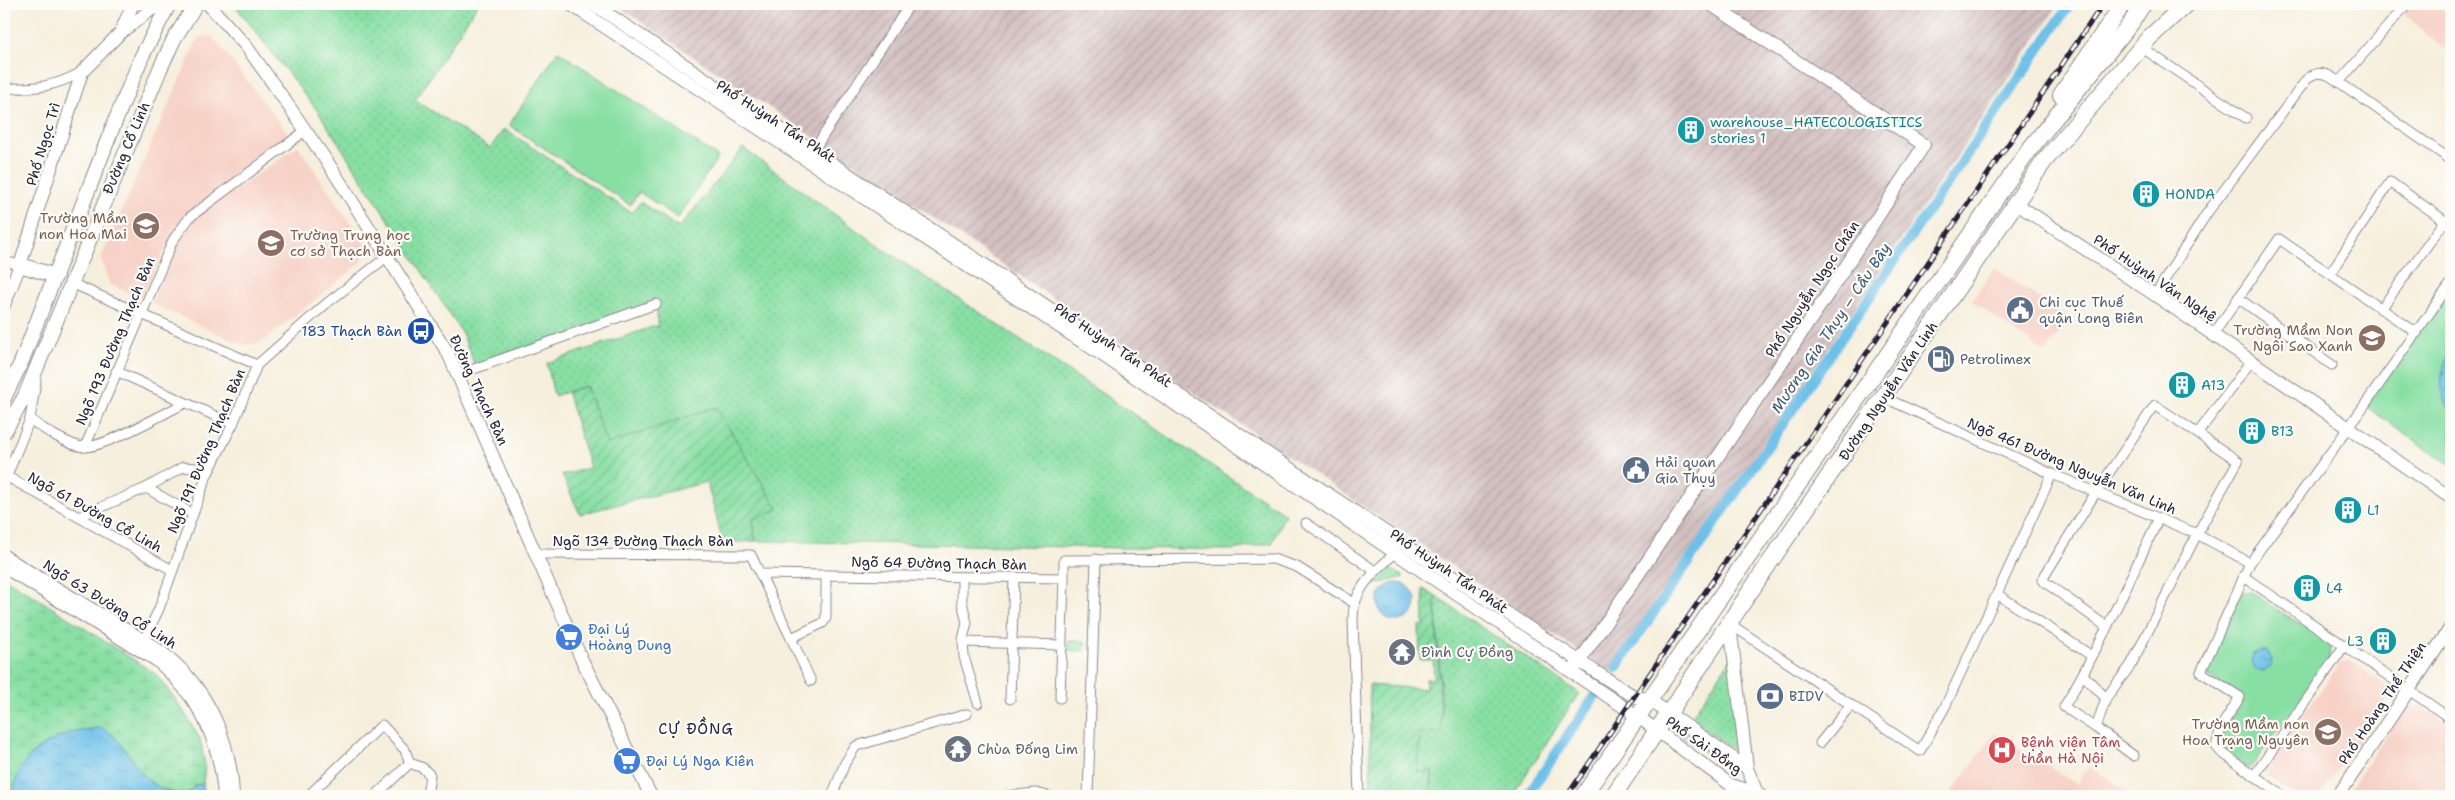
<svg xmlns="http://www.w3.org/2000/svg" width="2455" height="800" font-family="'Shantell Sans',sans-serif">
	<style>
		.built { fill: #f7d1c6 }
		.industrial { fill: url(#industrial-furrows) }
		.grass { fill: url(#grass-dots); stroke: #54806f }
		.wetland { fill: url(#wetland-marsh); stroke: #54806f }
		.park { fill: #87dfa3; stroke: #54806f }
		.garden { fill: url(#garden-furrows); stroke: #54806f }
		.water { fill: url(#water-ripples); stroke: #477292 }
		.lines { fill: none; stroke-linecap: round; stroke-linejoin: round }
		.canal { stroke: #6cc1e9; stroke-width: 10 }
		.street-casing { stroke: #8c888c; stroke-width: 11 }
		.secondary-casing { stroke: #8c888c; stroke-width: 14 }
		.primary-casing { stroke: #8c888c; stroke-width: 16 }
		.highway-casing { stroke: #8c888c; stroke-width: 18 }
		.street { stroke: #fff; stroke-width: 9 }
		.secondary { stroke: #fff; stroke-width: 12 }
		.primary { stroke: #fff; stroke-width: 14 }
		.highway { stroke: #fff; stroke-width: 16 }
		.rail-casing { stroke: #22223b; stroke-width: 5 }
		.rail { stroke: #fdfcf7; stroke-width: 3; stroke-dasharray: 9; stroke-linecap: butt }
		.labels { text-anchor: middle; stroke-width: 4.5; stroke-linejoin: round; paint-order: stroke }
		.street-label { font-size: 14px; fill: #22223b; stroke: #fdfcf7 }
		.culture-label { font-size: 14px; fill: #0d838f; stroke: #fdfcf7; text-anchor: start }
		.education-label { font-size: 14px; fill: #785e54; stroke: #fdfcf7; text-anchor: end }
		.service-label { font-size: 14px; fill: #4e5e75; stroke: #fdfcf7; text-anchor: start }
		.transit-label { font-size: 14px; fill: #164399; stroke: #fdfcf7; text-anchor: end }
		.shop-label { font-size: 14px; fill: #366cbe; stroke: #fdfcf7; text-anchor: start }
		.worship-label { font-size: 14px; fill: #5b616d; stroke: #fdfcf7; text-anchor: start }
		.health-label { font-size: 14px; fill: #be3a42; stroke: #fdfcf7; text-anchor: start }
		.water-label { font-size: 15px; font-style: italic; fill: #3c5a78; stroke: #fdfcf7 }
		.neighbourhood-label { font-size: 15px; letter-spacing: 1px; fill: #22223b; stroke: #fdfcf7 }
	</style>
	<defs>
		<pattern id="industrial-furrows" width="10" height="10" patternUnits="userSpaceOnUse" patternTransform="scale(1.25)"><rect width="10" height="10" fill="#d2bfbf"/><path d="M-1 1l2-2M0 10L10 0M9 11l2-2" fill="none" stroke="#b4a4a5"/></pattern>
		<pattern id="grass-dots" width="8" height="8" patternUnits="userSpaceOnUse" patternTransform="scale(1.25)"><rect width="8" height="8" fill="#87dfa3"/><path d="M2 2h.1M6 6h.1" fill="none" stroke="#74bf8d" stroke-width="1.8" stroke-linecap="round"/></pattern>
		<pattern id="wetland-marsh" width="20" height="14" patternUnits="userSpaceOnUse" patternTransform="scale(1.25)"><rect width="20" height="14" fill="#87dfa3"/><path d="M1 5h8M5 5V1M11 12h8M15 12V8" fill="none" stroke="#74bf8d"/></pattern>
		<pattern id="garden-furrows" width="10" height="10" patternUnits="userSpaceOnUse" patternTransform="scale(1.25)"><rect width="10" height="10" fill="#87dfa3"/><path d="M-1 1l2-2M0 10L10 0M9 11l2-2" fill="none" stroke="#74bf8d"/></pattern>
		<pattern id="water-ripples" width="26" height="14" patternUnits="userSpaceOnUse" patternTransform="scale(1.25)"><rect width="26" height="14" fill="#6cc1e9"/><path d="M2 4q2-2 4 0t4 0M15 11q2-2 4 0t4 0" fill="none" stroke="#589cbe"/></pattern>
	</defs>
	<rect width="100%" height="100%" fill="#fdfcf7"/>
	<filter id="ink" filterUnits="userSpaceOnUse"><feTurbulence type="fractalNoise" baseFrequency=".02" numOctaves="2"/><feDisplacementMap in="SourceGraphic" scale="10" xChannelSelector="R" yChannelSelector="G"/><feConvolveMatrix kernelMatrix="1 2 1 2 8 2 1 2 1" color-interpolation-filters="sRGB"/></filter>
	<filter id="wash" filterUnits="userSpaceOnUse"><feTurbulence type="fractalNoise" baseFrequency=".0096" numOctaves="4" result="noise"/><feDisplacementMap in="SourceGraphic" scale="20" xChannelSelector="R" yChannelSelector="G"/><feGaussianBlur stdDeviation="1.12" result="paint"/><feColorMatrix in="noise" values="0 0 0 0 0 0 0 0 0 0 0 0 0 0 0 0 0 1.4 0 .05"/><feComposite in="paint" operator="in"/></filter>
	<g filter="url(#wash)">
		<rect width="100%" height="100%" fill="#f6efdd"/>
		<g class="built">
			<path d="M 2410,4 L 2451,4 L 2451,55 L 2403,13 Z"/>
			<path d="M 212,36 L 291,137 L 170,238 L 142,299 L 109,284 L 101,258 L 198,38 Z"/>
			<path d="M 298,146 L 366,246 L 362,262 L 261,343 L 243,345 L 151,303 L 179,240 L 195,218 Z"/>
			<path d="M 1994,268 L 2069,318 L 2045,353 L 1972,301 Z"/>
			<path d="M 2350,661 L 2388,687 L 2388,699 L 2319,796 L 2296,796 L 2266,776 L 2268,764 L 2340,664 Z"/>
			<path d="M 2423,707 L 2451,726 L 2451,796 L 2345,796 L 2406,708 Z"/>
			<path d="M 1995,733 L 2077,784 L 2089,766 L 2134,796 L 1949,796 Z"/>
		</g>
		<path class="industrial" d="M 615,4 L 2059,4 L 1610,672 Z"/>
		<g class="grass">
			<path d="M 234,4 L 478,4 L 415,100 L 490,148 L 504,129 L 632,213 L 640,202 L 679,228 L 743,148 L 880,247 L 1285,514 L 1272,543 L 1231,550 L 755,541 L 753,519 L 778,509 L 606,444 L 586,386 L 554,396 L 547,363 L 658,325 L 656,304 L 476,368 L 462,333 L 319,113 Z"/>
			<path d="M 1435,596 L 1579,693 L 1512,796 L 1431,796 L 1432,771 L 1417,772 L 1420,734 L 1441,732 L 1441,690 Z"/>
			<path d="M 1732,657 L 1741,755 L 1690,719 Z"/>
			<path d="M 1678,727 L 1730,764 L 1731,769 L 1728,770 L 1674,730 Z"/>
		</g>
		<path class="wetland" d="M 4,577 L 156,674 L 179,704 L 200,739 L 205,765 L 203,784 L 195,785 L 190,792 L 182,795 L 153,786 L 129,758 L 114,736 C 99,737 60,738 48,743 C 27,751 18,777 12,796 L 4,796 Z"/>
		<g class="park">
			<path d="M 558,51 L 718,157 L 678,218 L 639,192 L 630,205 L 509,125 Z"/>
			<path d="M 2451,278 L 2451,465 L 2365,406 Z"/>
			<path d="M 2244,592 L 2251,592 L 2326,641 C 2332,648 2330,654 2327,663 L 2251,767 L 2245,767 L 2220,747 L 2226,725 L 2242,701 L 2241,697 L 2207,675 L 2207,668 L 2238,599 Z"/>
			<path d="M 1069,641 L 1085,641 L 1085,651 L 1068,650 Z"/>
		</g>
		<g class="garden">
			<path d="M 586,386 L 607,444 L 716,407 L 778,509 L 753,519 L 755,541 L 723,543 L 707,482 L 580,514 L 562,475 L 590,468 L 567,392 Z"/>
			<path d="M 1387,566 L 1404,577 L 1366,587 L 1367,585 Z"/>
			<path d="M 1423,589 L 1435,596 L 1442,732 L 1420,734 L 1417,772 L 1432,771 L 1431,796 L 1371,796 L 1369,685 L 1426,689 L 1426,679 L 1434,679 L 1433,660 L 1420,660 L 1419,626 L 1424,625 Z"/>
		</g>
		<g class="water">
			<path d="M 2451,346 L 2451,411 C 2435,389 2442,370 2451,346 Z"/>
			<circle cx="1397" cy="602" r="19"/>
			<path d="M 2260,651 L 2267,651 L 2272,660 L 2271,666 L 2263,672 L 2256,670 L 2251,661 L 2253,654 Z"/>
			<path d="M 103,728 C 136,749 134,787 182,795 L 190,792 L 195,785 L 203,784 L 205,796 L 12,796 C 14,789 15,781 18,774 C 32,743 72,729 103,728 Z"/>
		</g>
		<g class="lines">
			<g class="canal">
				<path d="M 1616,668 L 2070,4"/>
				<path d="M 1527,796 L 1595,696"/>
			</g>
		</g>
	</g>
	<g filter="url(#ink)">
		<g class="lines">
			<defs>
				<g id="street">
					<path d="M 2141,47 L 2246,118"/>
					<path d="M 2339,82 L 2407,4"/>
					<path d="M 4,88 C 35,89 54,87 82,72"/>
					<path d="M 813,151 L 910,4"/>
					<path d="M 4,261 L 20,265"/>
					<path d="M 2331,272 L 2390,182 L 2451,225"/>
					<path d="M 71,283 L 257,365"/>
					<path d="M 2155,295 L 2207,213 L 2307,79 C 2315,72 2320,72 2330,76 L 2451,160"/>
					<path d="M 2238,298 L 2332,365"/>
					<path d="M 2381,309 L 2445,221"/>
					<path d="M 2213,335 L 2279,239 L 2417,333"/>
					<path d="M 116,371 L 233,424"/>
					<path d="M 457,375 L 656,304"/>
					<path d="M 1883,397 L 2052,474 L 2197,534 L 2250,563"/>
					<path d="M 30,419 C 41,428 71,447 85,447 C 105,447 165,413 185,403"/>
					<path d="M 2198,433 L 2251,361"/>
					<path d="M 85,447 L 173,240 L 190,217 L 305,131"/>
					<path d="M 6,476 L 172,570"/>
					<path d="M 4,483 L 30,419 L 36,381"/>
					<path d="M 146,488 L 193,514"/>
					<path d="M 78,517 L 146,488 L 183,467 L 210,469"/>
					<path d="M 1306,523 L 1375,571"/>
					<path d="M 535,554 L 751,555 L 791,638"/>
					<path d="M 760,574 L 826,575"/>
					<path d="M 2243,576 L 2451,719"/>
					<path d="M 962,577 L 962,602 L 967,623 L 963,639 L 964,657 L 978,703"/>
					<path d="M 1064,578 L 1064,560 L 1273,559 L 1297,567 L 1354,603"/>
					<path d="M 1997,594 L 2092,656"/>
					<path d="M 1730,624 L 1920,751 L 1945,707 L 2052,474"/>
					<path d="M 2107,627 L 2042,580 L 2096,492 L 2155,405 L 2238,461 L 2197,534 L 2131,665 L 2106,698 L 2096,728 L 2064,707 C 2100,647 2128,582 2159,518"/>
					<path d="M 963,642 L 1062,645"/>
					<path d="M 142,644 L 159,609 L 207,475 L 233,424 L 257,365 L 327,303 L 388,256"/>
					<path d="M 2083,675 L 2106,698"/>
					<path d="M 811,681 L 791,638 L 823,623 L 826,618 L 826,575 L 1064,578 L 1060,698"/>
					<path d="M 1010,699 L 1014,578"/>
					<path d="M 2096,728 L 2134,756"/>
					<path d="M 1820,743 L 1850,706"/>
					<path d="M 2254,776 L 2344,646"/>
					<path d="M 308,796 L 382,725 L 405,750 L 410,763 L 423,768 L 430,775 L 427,796"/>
					<path d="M 375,796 L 410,763"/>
					<path d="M 832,796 L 845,763 L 856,746 L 967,714"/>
					<path d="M 1006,796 L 1036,793 L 1048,796"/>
					<path d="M 1088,796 L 1096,559"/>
					<path d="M 1359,796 L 1353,619 C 1353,588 1374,573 1395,553"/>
					<path d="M 2283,796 L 2221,752 L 2216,746 L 2222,725 L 2240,697 L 2201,672 L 2250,563 L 2349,427 L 2451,283"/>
				</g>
				<g id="secondary">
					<path d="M 208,4 L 246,46 L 279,92 L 330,166 L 448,353 L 581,658 L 651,796"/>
					<path d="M 570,4 L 1099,353 L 1637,716 L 1731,785 L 1757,793 L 1761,796"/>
					<path d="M 593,4 L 1579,661 L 1635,697 L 1648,699 L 1747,768 L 1757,793"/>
					<path d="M 120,33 L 159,4"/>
					<path d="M 2015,203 L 2155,295 L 2451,498"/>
					<path d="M 4,305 L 20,265 L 82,72 L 120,33 L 133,4"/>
					<path d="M 4,556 C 37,577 71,597 105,617 C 127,631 150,642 169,658 C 210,692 231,744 233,796"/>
					<path d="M 4,567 L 156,660 C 200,697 220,740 224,796"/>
					<path d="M 1730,624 L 1747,768"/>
					<path d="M 1575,668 L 1828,294 L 1924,145 L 1710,4"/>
					<path d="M 2338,796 L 2451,627"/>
				</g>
				<g id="primary">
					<path d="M 20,265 L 56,276"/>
					<path d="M 4,398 L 21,363 L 112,129 L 142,56 L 169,4"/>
					<path d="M 4,432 L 25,396 L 160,69 L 174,39 L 196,4"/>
				</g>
				<g id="highway">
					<path d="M 2061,95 L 2123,4"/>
					<path d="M 1583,796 L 2029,150 L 2131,23 L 2143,4"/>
					<path d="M 1613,796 L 1768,565 L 2045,160 L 2149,38 L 2186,4"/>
				</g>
			</defs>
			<use href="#street" class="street-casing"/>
			<use href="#secondary" class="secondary-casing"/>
			<use href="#primary" class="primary-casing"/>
			<use href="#highway" class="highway-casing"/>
			<use href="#street" class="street"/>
			<use href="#secondary" class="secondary"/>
			<use href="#primary" class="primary"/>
			<use href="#highway" class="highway"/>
			<defs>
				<path id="rail" d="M 1567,796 L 2103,4"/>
			</defs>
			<use href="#rail" class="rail-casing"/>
			<use href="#rail" class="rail"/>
		</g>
	</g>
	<defs>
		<symbol id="building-disc" viewBox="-11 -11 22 22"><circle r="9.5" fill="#0f9aa8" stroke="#fdfcf7"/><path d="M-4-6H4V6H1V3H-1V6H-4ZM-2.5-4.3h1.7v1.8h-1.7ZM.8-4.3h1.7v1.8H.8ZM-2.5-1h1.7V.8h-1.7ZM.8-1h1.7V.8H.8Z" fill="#fff"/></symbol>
		<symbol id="school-disc" viewBox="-11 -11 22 22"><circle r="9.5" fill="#8d6e63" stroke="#fdfcf7"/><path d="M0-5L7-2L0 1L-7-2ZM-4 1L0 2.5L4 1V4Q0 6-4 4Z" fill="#fff"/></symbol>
		<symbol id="civic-disc" viewBox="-11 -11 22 22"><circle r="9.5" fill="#5c6f8a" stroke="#fdfcf7"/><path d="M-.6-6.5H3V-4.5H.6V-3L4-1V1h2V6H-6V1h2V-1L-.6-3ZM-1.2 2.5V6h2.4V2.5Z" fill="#fff"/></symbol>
		<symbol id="bus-disc" viewBox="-11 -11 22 22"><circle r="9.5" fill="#1a4fb4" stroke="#fdfcf7"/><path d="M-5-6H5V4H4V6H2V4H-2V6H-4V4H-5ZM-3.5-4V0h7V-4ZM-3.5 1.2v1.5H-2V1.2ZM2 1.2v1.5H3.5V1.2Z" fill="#fff"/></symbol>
		<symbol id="fuel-disc" viewBox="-11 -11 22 22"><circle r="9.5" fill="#5c6f8a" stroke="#fdfcf7"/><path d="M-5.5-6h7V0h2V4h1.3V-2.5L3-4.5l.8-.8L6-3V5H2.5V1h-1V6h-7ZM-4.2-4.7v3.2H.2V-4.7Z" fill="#fff"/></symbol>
		<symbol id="supermarket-disc" viewBox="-11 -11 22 22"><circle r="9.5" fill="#3f7fe0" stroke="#fdfcf7"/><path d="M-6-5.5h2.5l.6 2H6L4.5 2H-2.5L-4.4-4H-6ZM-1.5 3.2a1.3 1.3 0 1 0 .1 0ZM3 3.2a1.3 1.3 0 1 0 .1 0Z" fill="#fff"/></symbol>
		<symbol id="temple-disc" viewBox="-11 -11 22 22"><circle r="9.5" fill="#6b7280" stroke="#fdfcf7"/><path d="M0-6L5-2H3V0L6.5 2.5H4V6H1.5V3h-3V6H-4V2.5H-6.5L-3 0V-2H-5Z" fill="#fff"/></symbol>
		<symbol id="bank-disc" viewBox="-11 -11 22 22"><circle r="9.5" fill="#5c6f8a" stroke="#fdfcf7"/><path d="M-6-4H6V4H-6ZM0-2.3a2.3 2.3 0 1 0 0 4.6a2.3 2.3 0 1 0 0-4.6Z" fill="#fff"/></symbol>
		<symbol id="hospital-disc" viewBox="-11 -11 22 22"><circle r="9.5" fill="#e0444e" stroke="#fdfcf7"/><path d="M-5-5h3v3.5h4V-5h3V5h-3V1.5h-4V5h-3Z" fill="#fff"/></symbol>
	</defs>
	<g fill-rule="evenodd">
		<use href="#building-disc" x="1675" y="114" width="32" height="32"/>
		<use href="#building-disc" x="2130" y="178" width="32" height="32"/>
		<use href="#school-disc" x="130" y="210" width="32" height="32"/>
		<use href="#school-disc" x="255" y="227" width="32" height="32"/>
		<use href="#civic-disc" x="2004" y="294" width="32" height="32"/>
		<use href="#bus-disc" x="405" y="315" width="32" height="32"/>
		<use href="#school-disc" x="2356" y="322" width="32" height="32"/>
		<use href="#fuel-disc" x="1925" y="343" width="32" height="32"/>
		<use href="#building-disc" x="2166" y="369" width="32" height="32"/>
		<use href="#building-disc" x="2236" y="415" width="32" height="32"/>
		<use href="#civic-disc" x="1620" y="454" width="32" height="32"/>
		<use href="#building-disc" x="2332" y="494" width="32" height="32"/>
		<use href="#building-disc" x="2291" y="572" width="32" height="32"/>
		<use href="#supermarket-disc" x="553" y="621" width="32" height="32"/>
		<use href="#building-disc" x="2367" y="625" width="32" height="32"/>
		<use href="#temple-disc" x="1386" y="636" width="32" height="32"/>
		<use href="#bank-disc" x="1754" y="680" width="32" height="32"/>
		<use href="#school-disc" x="2312" y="716" width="32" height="32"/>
		<use href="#temple-disc" x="942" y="733" width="32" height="32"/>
		<use href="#hospital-disc" x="1986" y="734" width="32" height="32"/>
		<use href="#supermarket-disc" x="611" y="745" width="32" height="32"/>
	</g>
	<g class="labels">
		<g class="street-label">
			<text transform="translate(776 121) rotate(33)" y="5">Phố Huỳnh Tấn Phát</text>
			<text transform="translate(43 144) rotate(-73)" y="5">Phố Ngọc Trì</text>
			<text transform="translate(126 148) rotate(-67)" y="5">Đường Cổ Linh</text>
			<text transform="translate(2155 278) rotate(34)" y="5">Phố Huỳnh Văn Nghệ</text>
			<text transform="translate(1812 289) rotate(-57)" y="5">Phố Nguyễn Ngọc Chân</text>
			<text transform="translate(115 341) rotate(-67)" y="5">Ngõ 193 Đường Thạch Bàn</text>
			<text transform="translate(1113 345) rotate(34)" y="5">Phố Huỳnh Tấn Phát</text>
			<text transform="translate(479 390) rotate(65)" y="5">Đường Thạch Bàn</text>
			<text transform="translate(1888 391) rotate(-56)" y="5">Đường Nguyễn Văn Linh</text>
			<text transform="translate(206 451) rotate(-67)" y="5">Ngõ 191 Đường Thạch Bàn</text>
			<text transform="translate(2072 466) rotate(23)" y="5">Ngõ 461 Đường Nguyễn Văn Linh</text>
			<text transform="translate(95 512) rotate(29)" y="5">Ngõ 61 Đường Cổ Linh</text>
			<text x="643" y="546">Ngõ 134 Đường Thạch Bàn</text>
			<text transform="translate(939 563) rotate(1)" y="5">Ngõ 64 Đường Thạch Bàn</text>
			<text transform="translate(1449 571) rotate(34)" y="5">Phố Huỳnh Tấn Phát</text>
			<text transform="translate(110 604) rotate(32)" y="5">Ngõ 63 Đường Cổ Linh</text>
			<text transform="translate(2382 703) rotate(-56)" y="5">Phố Hoàng Thế Thiện</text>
			<text transform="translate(1704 745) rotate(35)" y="5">Phố Sài Đồng</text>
		</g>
		<g class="culture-label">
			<text x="1710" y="127">warehouse_HATECOLOGISTICS<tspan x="1710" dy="16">stories 1</tspan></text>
			<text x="2165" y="199">HONDA</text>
			<text x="2201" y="390">A13</text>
			<text x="2271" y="436">B13</text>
			<text x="2367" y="515">L1</text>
			<text x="2326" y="593">L4</text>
			<text x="2364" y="646" text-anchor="end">L3</text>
		</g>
		<g class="education-label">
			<text x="127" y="223">Trường Mầm<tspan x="127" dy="16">non Hoa Mai</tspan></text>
			<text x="290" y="240" text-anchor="start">Trường Trung học<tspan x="290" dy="16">cơ sở Thạch Bàn</tspan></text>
			<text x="2353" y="335">Trường Mầm Non<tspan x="2353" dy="16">Ngôi Sao Xanh</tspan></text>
			<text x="2309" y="729">Trường Mầm non<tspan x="2309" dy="16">Hoa Trạng Nguyên</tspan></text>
		</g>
		<g class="service-label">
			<text x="2039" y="307">Chi cục Thuế<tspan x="2039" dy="16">quận Long Biên</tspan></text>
			<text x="1960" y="364">Petrolimex</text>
			<text x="1655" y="467">Hải quan<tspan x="1655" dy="16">Gia Thụy</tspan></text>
			<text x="1789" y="701">BIDV</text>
		</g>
		<g class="transit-label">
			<text x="402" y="336">183 Thạch Bàn</text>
		</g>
		<g class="shop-label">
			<text x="588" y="634">Đại Lý<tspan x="588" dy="16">Hoàng Dung</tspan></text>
			<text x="646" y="766">Đại Lý Nga Kiên</text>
		</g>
		<g class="worship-label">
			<text x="1421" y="657">Đình Cự Đồng</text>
			<text x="977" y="754">Chùa Đống Lim</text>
		</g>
		<g class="health-label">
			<text x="2021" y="747">Bệnh viện Tâm<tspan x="2021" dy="16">thần Hà Nội</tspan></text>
		</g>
		<g class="water-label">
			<text transform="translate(1831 328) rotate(-56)" y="5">Mương Gia Thụy – Cầu Bây</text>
		</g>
		<g class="neighbourhood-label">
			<text x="696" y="734">CỰ ĐỒNG</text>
		</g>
	</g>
	<rect width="2455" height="800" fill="none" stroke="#fdfcf7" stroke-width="20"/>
</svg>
